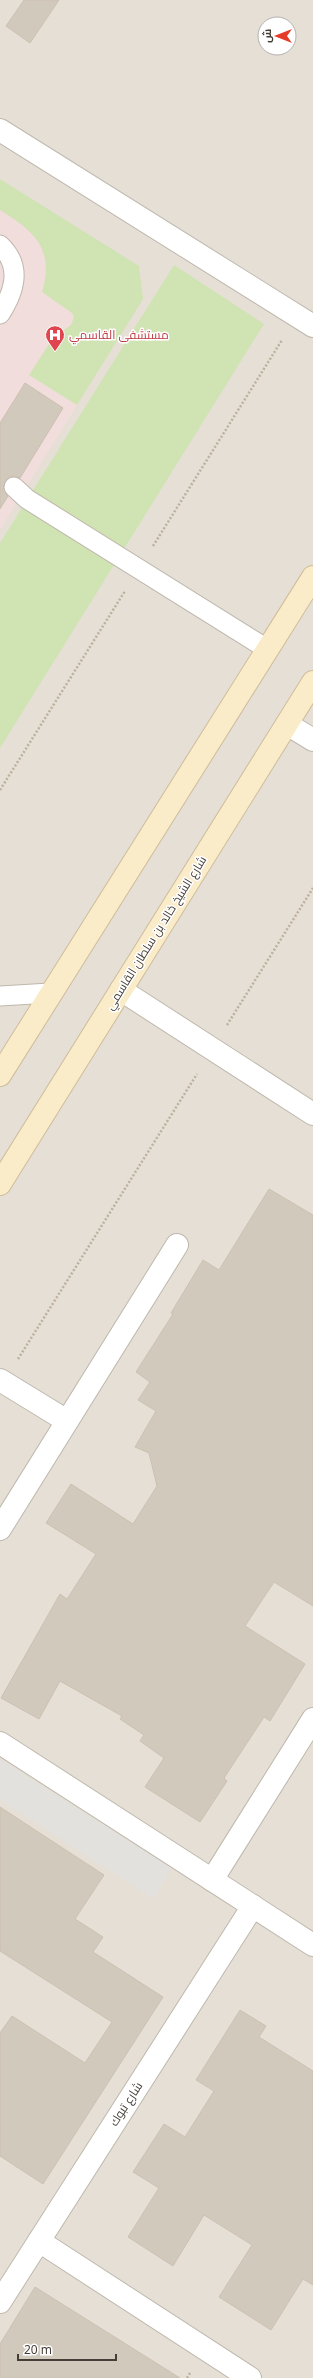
<svg xmlns="http://www.w3.org/2000/svg" width="313" height="2378" font-family="'Noto Sans',Cairo,sans-serif">
	<style>
		.residential { fill: #e5dfd5; fill-rule: evenodd }
		.medical { fill: #f1dddb }
		.green { fill: #d0e3b3 }
		.parking { fill: #e3e1de }
		.building { fill: #d2c9bd; stroke: #cdc0b1 }
		.lines { fill: none; stroke-linecap: round; stroke-linejoin: round }
		.service-casing { stroke: #bfb8ad; stroke-width: 21 }
		.minor-casing { stroke: #bfb8ad; stroke-width: 24 }
		.secondary-casing { stroke: #cebd9a; stroke-width: 24 }
		.path { stroke: #bdb09d; stroke-width: 2.5; stroke-dasharray: 2 2; stroke-linecap: butt }
		.service { stroke: #fff; stroke-width: 19 }
		.minor { stroke: #fff; stroke-width: 22 }
		.secondary { stroke: #faebc9; stroke-width: 22 }
		.labels { text-anchor: middle; stroke-width: 3; stroke-linejoin: round; paint-order: stroke }
		.health-label { font-size: 12px; fill: #be3a42; stroke: #fff; text-anchor: start }
		.street-label { font-size: 12px; fill: #443e37; stroke: #fff }
	</style>
	<rect width="100%" height="100%" fill="#f2eee7"/>
	<path class="residential" d="M 0,0 L 313,0 L 313,2378 L 0,2378 ZM 265,24 L 289,24 L 289,48 L 265,48 Z"/>
	<path class="medical" d="M 0,179 L 139,266 L 143,299 L 0,530 Z"/>
	<g class="green">
		<path d="M 0,179 L 139,266 L 143,299 L 77,405 L 29,375 L 53,338 L 71,325 L 74,317 L 72,313 L 42,292 C 55,249 34,231 0,210 Z"/>
		<path d="M 174,265 L 264,324 L 0,748 L 0,543 Z"/>
	</g>
	<path class="parking" d="M 0,1759 L 171,1868 L 154,1899 L 0,1800 Z"/>
	<g class="building">
		<path d="M 24,0 L 59,0 L 30,43 L 6,26 Z"/>
		<path d="M 25,383 L 63,408 L 20,478 L 11,476 L 6,480 L 3,490 L 8,496 L 0,509 L 0,423 Z"/>
		<path d="M 269,1189 L 313,1215 L 313,1606 L 274,1582 L 245,1626 L 305,1664 L 270,1721 L 264,1717 L 224,1778 L 227,1781 L 200,1822 L 145,1787 L 164,1758 L 140,1741 L 144,1735 L 120,1719 L 122,1716 L 60,1681 L 39,1719 L 1,1698 L 60,1594 L 67,1599 L 96,1554 L 46,1523 L 71,1484 L 133,1524 L 157,1486 L 149,1453 L 135,1447 L 156,1411 L 138,1400 L 150,1382 L 136,1372 L 173,1314 L 171,1313 L 203,1260 L 219,1270 Z"/>
		<path d="M 0,1807 L 104,1875 L 75,1919 L 103,1937 L 93,1952 L 163,1997 L 43,2184 L 0,2156 L 0,2033 L 12,2016 L 85,2063 L 112,2022 L 0,1951 Z"/>
		<path d="M 240,2010 L 266,2026 L 259,2037 L 313,2071 L 313,2285 L 303,2279 L 271,2330 L 219,2297 L 252,2245 L 204,2215 L 173,2266 L 128,2237 L 159,2188 L 133,2172 L 164,2124 L 185,2137 L 214,2091 L 196,2080 Z"/>
		<path d="M 35,2287 L 180,2378 L 0,2378 L 0,2344 Z"/>
	</g>
	<g class="lines">
		<defs>
			<g id="service">
				<path d="M 0,245 C 22,266 15,291 0,314"/>
				<path d="M 14,487 L 27,499 L 267,649"/>
				<path d="M 0,996 L 50,993"/>
			</g>
			<g id="minor">
				<path d="M 0,130 L 313,326"/>
				<path d="M 287,724 L 313,740"/>
				<path d="M 121,990 L 313,1114"/>
				<path d="M 0,1380 L 67,1421"/>
				<path d="M 0,1529 L 177,1245"/>
				<path d="M 0,1743 L 313,1945"/>
				<path d="M 212,1880 L 313,1719"/>
				<path d="M 39,2241 L 250,2378"/>
				<path d="M 0,2302 L 253,1906"/>
			</g>
			<g id="secondary">
				<path d="M 0,1075 L 313,577"/>
				<path d="M 0,1184 L 313,682"/>
			</g>
		</defs>
		<use href="#service" class="service-casing"/>
		<use href="#minor" class="minor-casing"/>
		<use href="#secondary" class="secondary-casing"/>
		<g class="path">
			<path d="M 153,546 L 282,340"/>
			<path d="M 0,790 L 125,591"/>
			<path d="M 227,1025 L 313,888"/>
			<path d="M 18,1359 L 197,1074"/>
			<path d="M 187,2378 L 190,2373"/>
		</g>
		<use href="#service" class="service"/>
		<use href="#minor" class="minor"/>
		<use href="#secondary" class="secondary"/>
	</g>
	<defs>
		<symbol id="hospital-pin" viewBox="-11 -11 22 30"><path d="M0 17L-7.5 6A9.5 9.5 0 1 1 7.5 6Z" fill="#e0444e" stroke="#fff"/><path d="M-5-5h3v3.5h4V-5h3V5h-3V1.5h-4V5h-3Z" fill="#fff"/></symbol>
	</defs>
	<g fill-rule="evenodd">
		<use href="#hospital-pin" x="44" y="324" width="22" height="30"/>
	</g>
	<g class="labels">
		<g class="health-label">
			<text x="69" y="339">مستشفى القاسمي</text>
		</g>
		<g class="street-label">
			<text transform="translate(156 933) rotate(-58)" y="4">شارع الشيخ خالد بن سلطان القاسمي</text>
			<text transform="translate(126 2104) rotate(-57)" y="4">شارع تبوك</text>
		</g>
	</g>
	<g transform="translate(277 36) rotate(270)"><circle r="19" fill="#ffffff" stroke="#b4b2af"/>
	<path d="M0-3L7 15L0 10L-7 15Z" fill="#e73b29"/>
	<text y="-6" font-size="11" font-weight="bold" text-anchor="middle" fill="#443e37">ش</text>
	</g>
	<path d="M18 2354v6h98v-6" fill="none" stroke="#443e37" stroke-width="2"/>
	<text x="24" y="2354" font-size="12" fill="#443e37" stroke="#ffffff" stroke-width="3" paint-order="stroke">20 m</text>
</svg>
